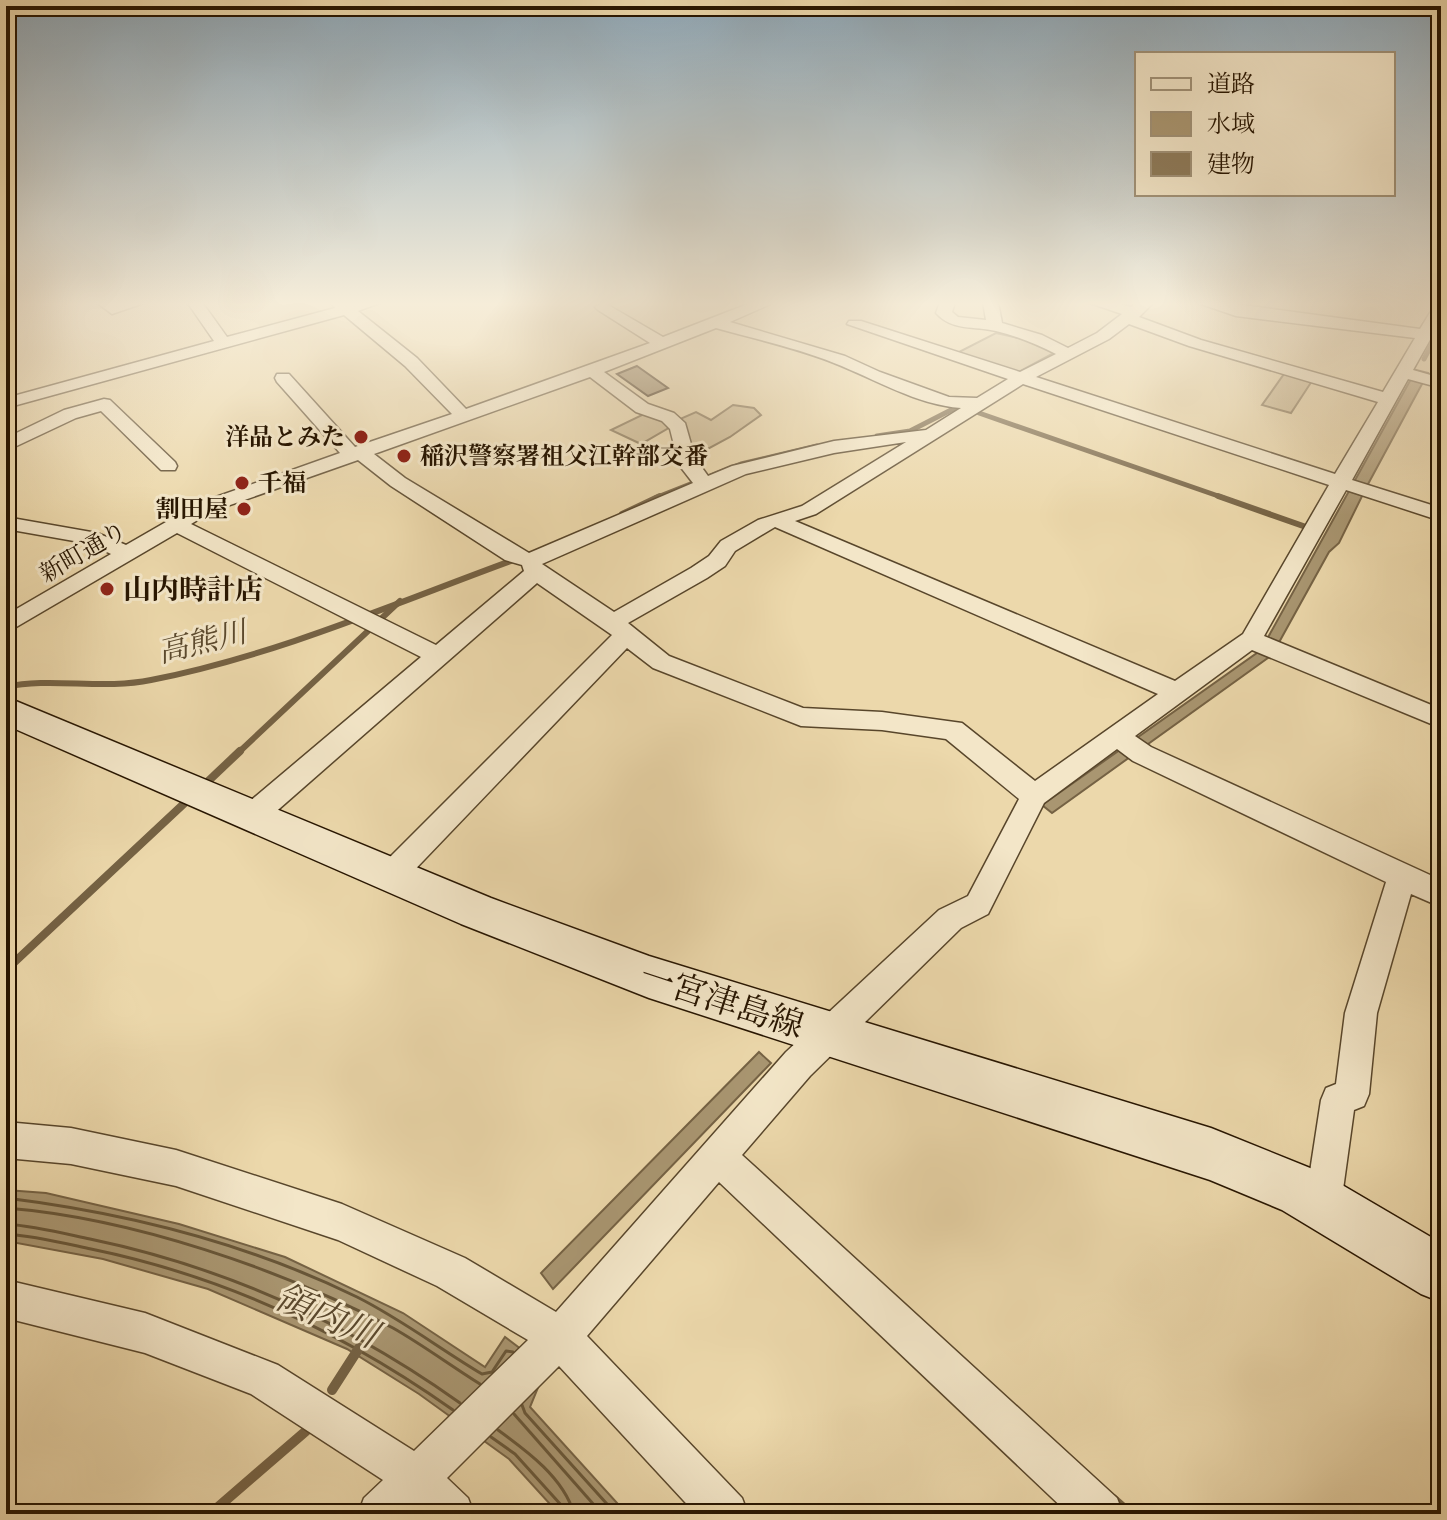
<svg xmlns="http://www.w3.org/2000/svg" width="1447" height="1520" font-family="'Gentium Book Plus','Noto Serif JP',serif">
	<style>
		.green { fill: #cbb78e; stroke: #796647; stroke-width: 2 }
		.water { fill: #a99671; stroke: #756244; stroke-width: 2 }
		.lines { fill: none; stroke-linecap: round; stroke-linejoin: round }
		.shore { stroke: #685638; stroke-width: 3 }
		.stream-far3 { stroke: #756244; stroke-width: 5 }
		.stream-far2 { stroke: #756244; stroke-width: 6 }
		.stream-far1 { stroke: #756244; stroke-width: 8 }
		.stream { stroke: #756244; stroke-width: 10 }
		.building { fill: #8d7a59; stroke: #271500; stroke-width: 2 }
		.minor-casing { stroke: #58462b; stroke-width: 3 }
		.secondary-casing { stroke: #271500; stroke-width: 3 }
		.minor { fill: #f3e6c8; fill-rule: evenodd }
		.secondary { fill: #f3e6c8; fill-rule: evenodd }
		.poi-dot { fill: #8f2418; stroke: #f3e6c8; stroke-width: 3 }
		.labels { text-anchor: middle; stroke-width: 6; stroke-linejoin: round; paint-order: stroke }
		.far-poi-label { font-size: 24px; font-weight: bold; fill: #271500; stroke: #f3e6c8; text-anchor: end }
		.far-street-label { font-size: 24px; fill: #271500; stroke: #f3e6c8 }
		.poi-label { font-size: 28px; font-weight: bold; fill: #271500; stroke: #f3e6c8; text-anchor: start }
		.water-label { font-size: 30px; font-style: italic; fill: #5b492d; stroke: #f3e6c8 }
		.near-street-label { font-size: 34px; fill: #271500; stroke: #f3e6c8 }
		.near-water-label { font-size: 36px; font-style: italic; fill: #5b492d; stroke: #f3e6c8 }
	</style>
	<rect width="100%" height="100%" fill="#ecd8ab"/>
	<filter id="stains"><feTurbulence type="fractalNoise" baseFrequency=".0025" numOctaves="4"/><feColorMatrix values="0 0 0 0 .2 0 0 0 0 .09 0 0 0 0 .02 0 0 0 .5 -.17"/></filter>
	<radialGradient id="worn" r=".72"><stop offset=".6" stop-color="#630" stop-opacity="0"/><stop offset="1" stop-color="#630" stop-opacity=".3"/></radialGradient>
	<g class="green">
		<path d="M 996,333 L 1031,341 L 1054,353 L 1015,374 L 955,354 Z"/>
		<path d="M 1284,374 L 1312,381 L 1291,413 L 1262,405 Z"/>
		<path d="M 733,405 L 754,408 L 761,415 L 730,437 L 691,458 L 680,419 L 696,412 L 711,420 Z"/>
		<path d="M 646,413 L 672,426 L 641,444 L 611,430 Z"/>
	</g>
	<g class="water">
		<path d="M 1416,370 L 1428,373 L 1367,486 L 1339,543 L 1329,552 L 1272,655 L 1052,813 L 1042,805 L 1261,650 Z"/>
		<path d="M 759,1052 L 771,1063 L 553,1289 L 541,1273 Z"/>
		<path d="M 6,1190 L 46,1193 L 179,1224 L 285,1257 L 403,1313 L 485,1367 L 505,1337 L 546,1368 L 530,1407 L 627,1514 L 559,1514 L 509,1459 L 419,1394 L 347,1349 L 208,1289 L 103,1259 L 6,1241 Z"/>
	</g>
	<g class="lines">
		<g class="shore">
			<path d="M 6,1198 C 127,1213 247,1243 357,1297 C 401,1319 440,1349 482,1374 L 492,1372 L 506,1351 L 513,1352"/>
			<path d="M 6,1208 C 132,1218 281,1269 393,1328 C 423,1345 451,1366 480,1384"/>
			<path d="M 6,1224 C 34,1226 62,1233 90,1239 C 225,1267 348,1323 460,1403"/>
			<path d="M 6,1234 C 35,1236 63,1243 91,1249 C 223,1276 343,1332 453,1410"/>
			<path d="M 522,1405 L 525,1413 L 616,1514"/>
			<path d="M 514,1414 L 602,1514"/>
			<path d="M 498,1430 C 527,1451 564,1478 574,1514"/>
			<path d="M 491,1437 L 515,1454 L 562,1506 L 564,1514"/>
		</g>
		<g class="stream-far3">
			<path d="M 6,305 L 16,302"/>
			<path d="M 1424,359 L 1435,338"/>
			<path d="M 979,413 L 1224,498"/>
			<path d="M 877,436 L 910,431 L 953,409 L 966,408"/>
			<path d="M 655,498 L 741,464 L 817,446"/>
		</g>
		<g class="stream-far2">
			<path d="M 1218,496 L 1306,527"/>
			<path d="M 622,514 L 660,496"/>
			<path d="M 6,687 C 50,677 103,690 151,680 C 278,655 398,602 519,558"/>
			<path d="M 238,753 L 400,601"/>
		</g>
		<g class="stream-far1">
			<path d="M 202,787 L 240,751"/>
			<path d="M 6,970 L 190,798"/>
		</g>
		<g class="stream">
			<path d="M 332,1390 L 359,1348"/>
			<path d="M 1113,1499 L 1130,1514"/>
			<path d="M 210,1514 L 306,1431"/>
		</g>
	</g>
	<path class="building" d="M 637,366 L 668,388 L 648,396 L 617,374 Z"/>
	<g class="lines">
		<defs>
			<g id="minor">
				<path d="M 96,302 L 147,302 L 112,314 Z"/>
				<path d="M 187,302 L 202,302 L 227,337 L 335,308 L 330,302 L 382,302 L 358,311 L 417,358 L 466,409 L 650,343 L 598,310 L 595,307 L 603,302 L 663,337 L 753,302 L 775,302 L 730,322 L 845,356 L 880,372 L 949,397 L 977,398 L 1008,379 L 847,324 L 849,321 L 861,321 L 1020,372 L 1056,354 C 1036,344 1017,336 996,331 C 974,326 952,331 936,313 L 940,302 L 955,302 L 952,312 L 958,317 L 986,320 L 983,302 L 998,302 L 1002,323 L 1042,335 L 1068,348 L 1097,333 L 1122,314 L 1087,302 L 1113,302 L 1131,307 L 1137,302 L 1154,302 L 1139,317 L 1201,340 L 1383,392 L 1415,338 L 1236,316 L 1195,302 L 1221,302 L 1420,329 L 1436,303 L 1441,302 L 1441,320 L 1413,370 L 1441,378 L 1441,388 L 1408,379 L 1352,480 L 1441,508 L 1441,521 L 1346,490 L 1264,636 L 1441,709 L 1441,728 L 1252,650 L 1135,736 L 1151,747 L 1441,880 L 1441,907 L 1411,894 L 1377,1013 L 1369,1094 L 1364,1106 L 1354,1110 L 1341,1204 L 1336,1217 L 1323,1222 L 1310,1217 L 1305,1204 L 1321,1100 L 1326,1088 L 1336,1084 L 1345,1013 L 1386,882 L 1133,761 L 1117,749 L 1044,803 L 988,914 L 961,928 L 810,1076 L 742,1155 L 1117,1498 L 1123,1514 L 1069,1514 L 719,1182 L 587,1336 L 742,1498 L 748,1514 L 696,1514 L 559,1366 L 447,1478 L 468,1498 L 474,1514 L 422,1514 L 417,1508 L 411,1514 L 358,1514 L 364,1498 L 383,1480 L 251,1394 L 145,1353 L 6,1318 L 6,1280 L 145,1313 L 278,1365 L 414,1451 L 528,1340 L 437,1286 L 338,1240 L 176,1186 L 71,1164 L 6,1158 L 6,1122 L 71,1128 L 176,1150 L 342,1204 L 465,1258 L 556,1312 L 786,1052 L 939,910 L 968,896 L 1019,799 L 946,739 L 882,730 L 801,726 L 653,668 L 627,648 L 402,883 L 392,886 L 382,883 L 378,874 L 382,865 L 612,635 L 537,583 L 263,823 L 253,826 L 243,823 L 239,815 L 243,807 L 421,657 L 177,533 L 6,633 L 6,615 L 111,554 L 91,544 L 6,529 L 6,517 L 97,533 L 126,545 L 199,503 L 340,453 L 277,382 L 275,378 L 277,374 L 289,374 L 355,447 L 452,414 L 405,366 L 344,315 L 6,408 L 6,398 L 214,341 ZM 1129,324 L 1189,346 L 1378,402 L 1335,474 L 1036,377 L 1109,339 ZM 716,328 C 755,339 797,348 834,363 C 875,379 917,405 961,408 L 926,430 L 834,441 L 732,466 L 708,476 L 695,458 L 685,423 L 674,413 L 648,404 L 604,372 ZM 590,377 L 636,412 L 662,421 L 670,429 L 679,465 L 693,483 L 529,553 L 405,478 L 374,454 ZM 1023,384 L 1329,485 L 1243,634 L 1175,681 L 795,521 L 816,514 ZM 906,442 L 802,506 L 758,520 L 721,541 L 709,556 L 691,568 L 614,612 L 542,564 L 746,474 L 834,453 ZM 358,460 L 391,486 L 505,560 L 522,565 L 524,571 L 436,645 L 191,524 L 213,511 ZM 775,527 L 1158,694 L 1035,781 L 962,723 L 882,712 L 803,708 L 669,656 L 628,623 L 707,578 L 725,566 L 735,551 Z"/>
				<path d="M 104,399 L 110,400 L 175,462 L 177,466 L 175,470 L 161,470 L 101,411 L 76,418 L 6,451 L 6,438 L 64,410 Z"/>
			</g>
			<path id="secondary" d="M 6,697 L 491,898 L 649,956 L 1211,1128 L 1320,1172 L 1441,1243 L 1441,1302 L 1421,1294 L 1282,1210 L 1210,1180 L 649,998 L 461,924 L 6,725 Z"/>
		</defs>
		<use href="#minor" class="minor-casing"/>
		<use href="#secondary" class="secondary-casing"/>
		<use href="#minor" class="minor"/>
		<use href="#secondary" class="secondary"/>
	</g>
	<linearGradient id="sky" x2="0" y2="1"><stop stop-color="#8fa8b8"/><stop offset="0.59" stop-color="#f6edd9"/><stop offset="1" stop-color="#f6edd9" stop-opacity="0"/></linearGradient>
	<rect width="1447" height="515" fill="url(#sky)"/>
	<g class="poi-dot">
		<circle cx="361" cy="437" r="8"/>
		<circle cx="404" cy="456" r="8"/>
		<circle cx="242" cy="483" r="8"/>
		<circle cx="244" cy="509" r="8"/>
		<circle cx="107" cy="589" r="8"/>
	</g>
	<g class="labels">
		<g class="far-poi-label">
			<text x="345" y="445">洋品とみた</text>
			<text x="420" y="464" text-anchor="start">稲沢警察署祖父江幹部交番</text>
			<text x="258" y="491" text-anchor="start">千福</text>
			<text x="228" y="517">割田屋</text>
		</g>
		<g class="far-street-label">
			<text transform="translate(83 552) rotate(-30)" y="8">新町通り</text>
		</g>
		<g class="poi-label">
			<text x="123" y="599">山内時計店</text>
		</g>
		<g class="water-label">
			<text transform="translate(202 642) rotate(-14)" y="10">高熊川</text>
		</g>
		<g class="near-street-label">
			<text transform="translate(722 1000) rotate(18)" y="12">一宮津島線</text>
		</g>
		<g class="near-water-label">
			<text transform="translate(327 1315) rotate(23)" y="13">領内川</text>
		</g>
	</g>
	<rect width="1447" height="1520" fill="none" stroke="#ecd8ab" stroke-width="32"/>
	<rect x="8" y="8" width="1431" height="1504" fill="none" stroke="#271500" stroke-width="4"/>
	<rect x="16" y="16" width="1415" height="1488" fill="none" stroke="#271500" stroke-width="2"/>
	<rect x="1135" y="52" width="260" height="144" fill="#f3e6c8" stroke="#a19278" stroke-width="2"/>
	<rect x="1151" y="78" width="40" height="12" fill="#f3e6c8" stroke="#a19278" stroke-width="2"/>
	<text x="1207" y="92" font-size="24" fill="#271500">道路</text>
	<rect x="1151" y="112" width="40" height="24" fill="#a99671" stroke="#a19278" stroke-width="2"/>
	<text x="1207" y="132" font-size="24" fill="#271500">水域</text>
	<rect x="1151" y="152" width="40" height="24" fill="#8d7a59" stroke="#a19278" stroke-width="2"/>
	<text x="1207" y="172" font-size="24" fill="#271500">建物</text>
	<rect width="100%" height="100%" filter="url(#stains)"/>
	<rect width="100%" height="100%" fill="url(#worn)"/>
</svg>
